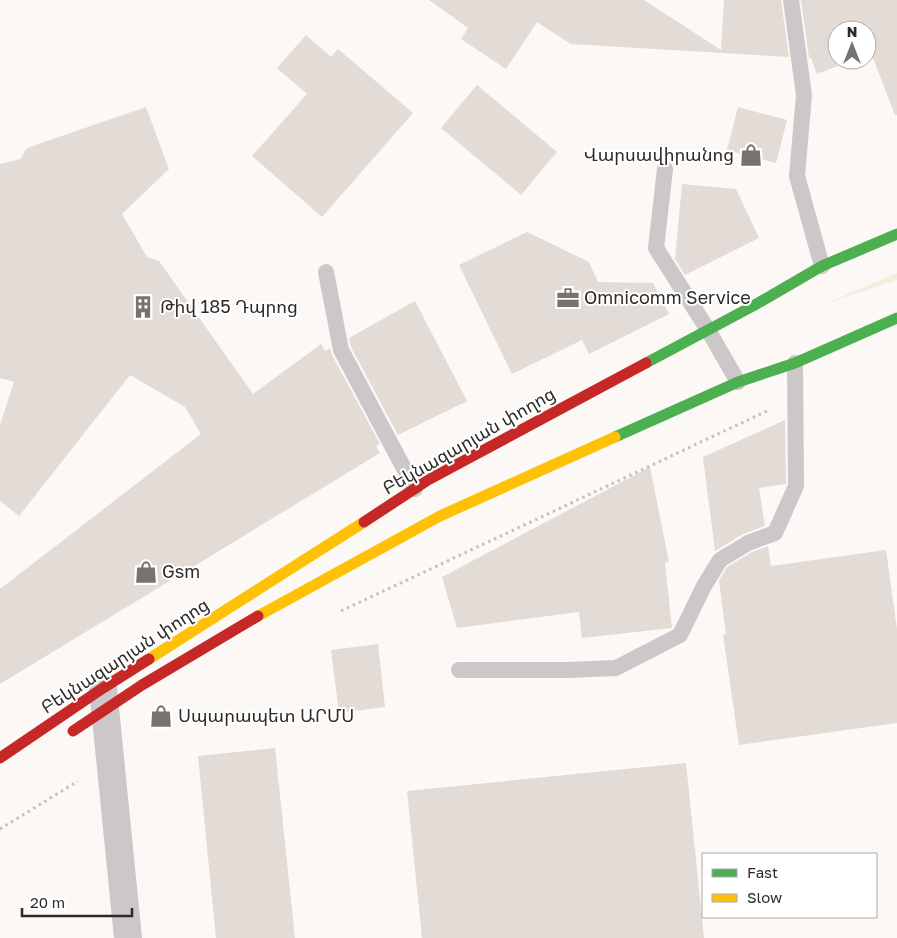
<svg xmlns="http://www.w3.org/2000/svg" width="897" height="938" font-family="'Golos Text','Noto Sans Armenian',sans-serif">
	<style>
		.green { fill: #eef0e0 }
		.building { fill: #e3dbd5 }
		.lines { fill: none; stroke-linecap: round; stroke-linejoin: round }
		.path { stroke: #c3bfbf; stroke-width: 3; stroke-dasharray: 2.5 4; stroke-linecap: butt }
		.lane { stroke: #ccc7c9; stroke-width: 16 }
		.street { stroke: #ccc7c9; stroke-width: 28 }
		.fast { stroke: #4caf50; stroke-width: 11 }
		.slow { stroke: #ffc107; stroke-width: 11 }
		.jam { stroke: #c62828; stroke-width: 11 }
		.labels { text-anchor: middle; stroke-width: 4; stroke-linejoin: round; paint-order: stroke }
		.poi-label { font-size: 18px; fill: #2d2a28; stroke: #fff; text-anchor: start }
		.street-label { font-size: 18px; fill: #2d2a28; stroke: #fff }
	</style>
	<rect width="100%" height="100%" fill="#fcf8f5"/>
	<path class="green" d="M 897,273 L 897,280 L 824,304 Z"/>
	<g class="building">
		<path d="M 429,0 L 644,0 L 721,50 L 724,0 L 781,0 L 789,57 L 571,44 L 537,22 L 506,69 L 461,39 L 468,28 Z"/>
		<path d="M 801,0 L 897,0 L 897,115 L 895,115 L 871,53 L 867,54 L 867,30 L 837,30 L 837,60 L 853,60 L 817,74 L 811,58 L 809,58 Z"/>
		<path d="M 306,35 L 331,57 L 338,49 L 413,113 L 322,217 L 252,156 L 307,94 L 277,68 Z"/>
		<path d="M 477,85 L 557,152 L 521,195 L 441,128 Z"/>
		<path d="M 146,107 L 169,169 L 122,214 L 147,257 L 159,261 L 253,394 L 321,344 L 325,351 L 330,348 L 332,355 L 380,444 L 376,446 L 380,453 L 0,684 L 0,589 L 201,434 L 185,407 L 130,375 L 19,516 L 0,501 L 0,425 L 14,382 L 0,378 L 0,164 L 20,159 L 27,148 Z"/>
		<path d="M 738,107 L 787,120 L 776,163 L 727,150 Z"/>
		<path d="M 682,184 L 736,189 L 759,238 L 685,275 L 675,259 Z"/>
		<path d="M 527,232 L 589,262 L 598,282 L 653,283 L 669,314 L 589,354 L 582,340 L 512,374 L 459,265 Z"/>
		<path d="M 415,301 L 467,401 L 398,435 L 351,347 L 349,338 Z"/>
		<path d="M 785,420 L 786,484 L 759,488 L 765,526 L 743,534 L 715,551 L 703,457 Z"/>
		<path d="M 650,467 L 669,562 L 665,563 L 672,628 L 582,638 L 579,612 L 457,628 L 442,577 Z"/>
		<path d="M 768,546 L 771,566 L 886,550 L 897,629 L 897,723 L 739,745 L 723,635 L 726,634 L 719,581 L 727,567 L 752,552 Z"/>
		<path d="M 378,644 L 385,707 L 339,713 L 331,650 Z"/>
		<path d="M 275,748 L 295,938 L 216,938 L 198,756 Z"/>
		<path d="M 686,763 L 704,938 L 422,938 L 407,791 Z"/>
	</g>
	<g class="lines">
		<g class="path">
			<path d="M 341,611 L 767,411"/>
			<path d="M 0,829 L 78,781"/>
		</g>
		<g class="lane">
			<path d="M 791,0 L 804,95 L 797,176 L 822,266"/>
			<path d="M 665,169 L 656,248 L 708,330 L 738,382"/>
			<path d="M 326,272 L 341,350 L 415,489"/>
			<path d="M 459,670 L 567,670 L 616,668 L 680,635 L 704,586 L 720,560 L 748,543 L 775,533 L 796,486 L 795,363"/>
		</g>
		<path class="street" d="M 103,688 L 128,938"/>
		<g class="fast">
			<path d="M 646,363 L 753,306 L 822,266 L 897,234"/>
			<path d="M 615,437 L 738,382 L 795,363 L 897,318"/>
		</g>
		<g class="slow">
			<path d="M 258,616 L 440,516 L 615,437"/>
			<path d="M 149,659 L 364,522"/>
		</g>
		<g class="jam">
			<path d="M 364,522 L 428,480 L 646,363"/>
			<path d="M 73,731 L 142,685 L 258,616"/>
			<path d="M 0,758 L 103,688 L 149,659"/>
		</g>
	</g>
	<defs>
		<symbol id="shop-bare" viewBox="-9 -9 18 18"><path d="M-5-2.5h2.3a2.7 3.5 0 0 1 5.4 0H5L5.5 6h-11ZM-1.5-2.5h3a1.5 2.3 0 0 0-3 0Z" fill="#757270" stroke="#fff" stroke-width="2.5" paint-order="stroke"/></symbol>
		<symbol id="office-bare" viewBox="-9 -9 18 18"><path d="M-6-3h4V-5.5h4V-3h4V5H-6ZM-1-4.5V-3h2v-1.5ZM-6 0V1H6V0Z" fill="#757270" stroke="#fff" stroke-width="2.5" paint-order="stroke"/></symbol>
		<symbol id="building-bare" viewBox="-9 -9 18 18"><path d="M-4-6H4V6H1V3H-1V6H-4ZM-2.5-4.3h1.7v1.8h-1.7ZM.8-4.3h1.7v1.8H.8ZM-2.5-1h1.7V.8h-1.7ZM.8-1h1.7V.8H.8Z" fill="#757270" stroke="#fff" stroke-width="2.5" paint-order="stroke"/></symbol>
	</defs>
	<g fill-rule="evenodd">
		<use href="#shop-bare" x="735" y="139" width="32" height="32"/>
		<use href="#office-bare" x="552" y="282" width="32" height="32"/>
		<use href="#building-bare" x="127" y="291" width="32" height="32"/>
		<use href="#shop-bare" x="130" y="556" width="32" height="32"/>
		<use href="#shop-bare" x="145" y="700" width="32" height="32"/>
	</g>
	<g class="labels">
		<g class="poi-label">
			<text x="734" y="161" text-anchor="end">Վարսավիրանոց</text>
			<text x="584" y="304">Omnicomm Service</text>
			<text x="160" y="313">Թիվ 185 Դպրոց</text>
			<text x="162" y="578">Gsm</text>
			<text x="178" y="722">Սպարապետ ԱՐՄՍ</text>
		</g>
		<g class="street-label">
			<text transform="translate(469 441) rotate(-30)" y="6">Բեկնազարյան փողոց</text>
			<text transform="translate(125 656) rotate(-33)" y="6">Բեկնազարյան փողոց</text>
		</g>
	</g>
	<rect x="702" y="853" width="175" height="65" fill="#ffffff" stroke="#abaaa9"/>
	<rect x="712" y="869" width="25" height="8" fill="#4caf50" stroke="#abaaa9"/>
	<text x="747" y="878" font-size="15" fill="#2d2a28">Fast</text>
	<rect x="712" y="894" width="25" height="8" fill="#ffc107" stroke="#abaaa9"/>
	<text x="747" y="903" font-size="15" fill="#2d2a28">Slow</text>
	<g transform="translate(852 45)"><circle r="24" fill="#ffffff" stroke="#abaaa9"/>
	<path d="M0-4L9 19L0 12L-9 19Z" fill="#757270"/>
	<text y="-8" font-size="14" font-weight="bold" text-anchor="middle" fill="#2d2a28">N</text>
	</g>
	<path d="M22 908v8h110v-8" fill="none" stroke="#2d2a28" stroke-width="2.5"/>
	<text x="30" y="908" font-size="15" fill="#2d2a28" stroke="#ffffff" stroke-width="4" paint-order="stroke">20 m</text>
</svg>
